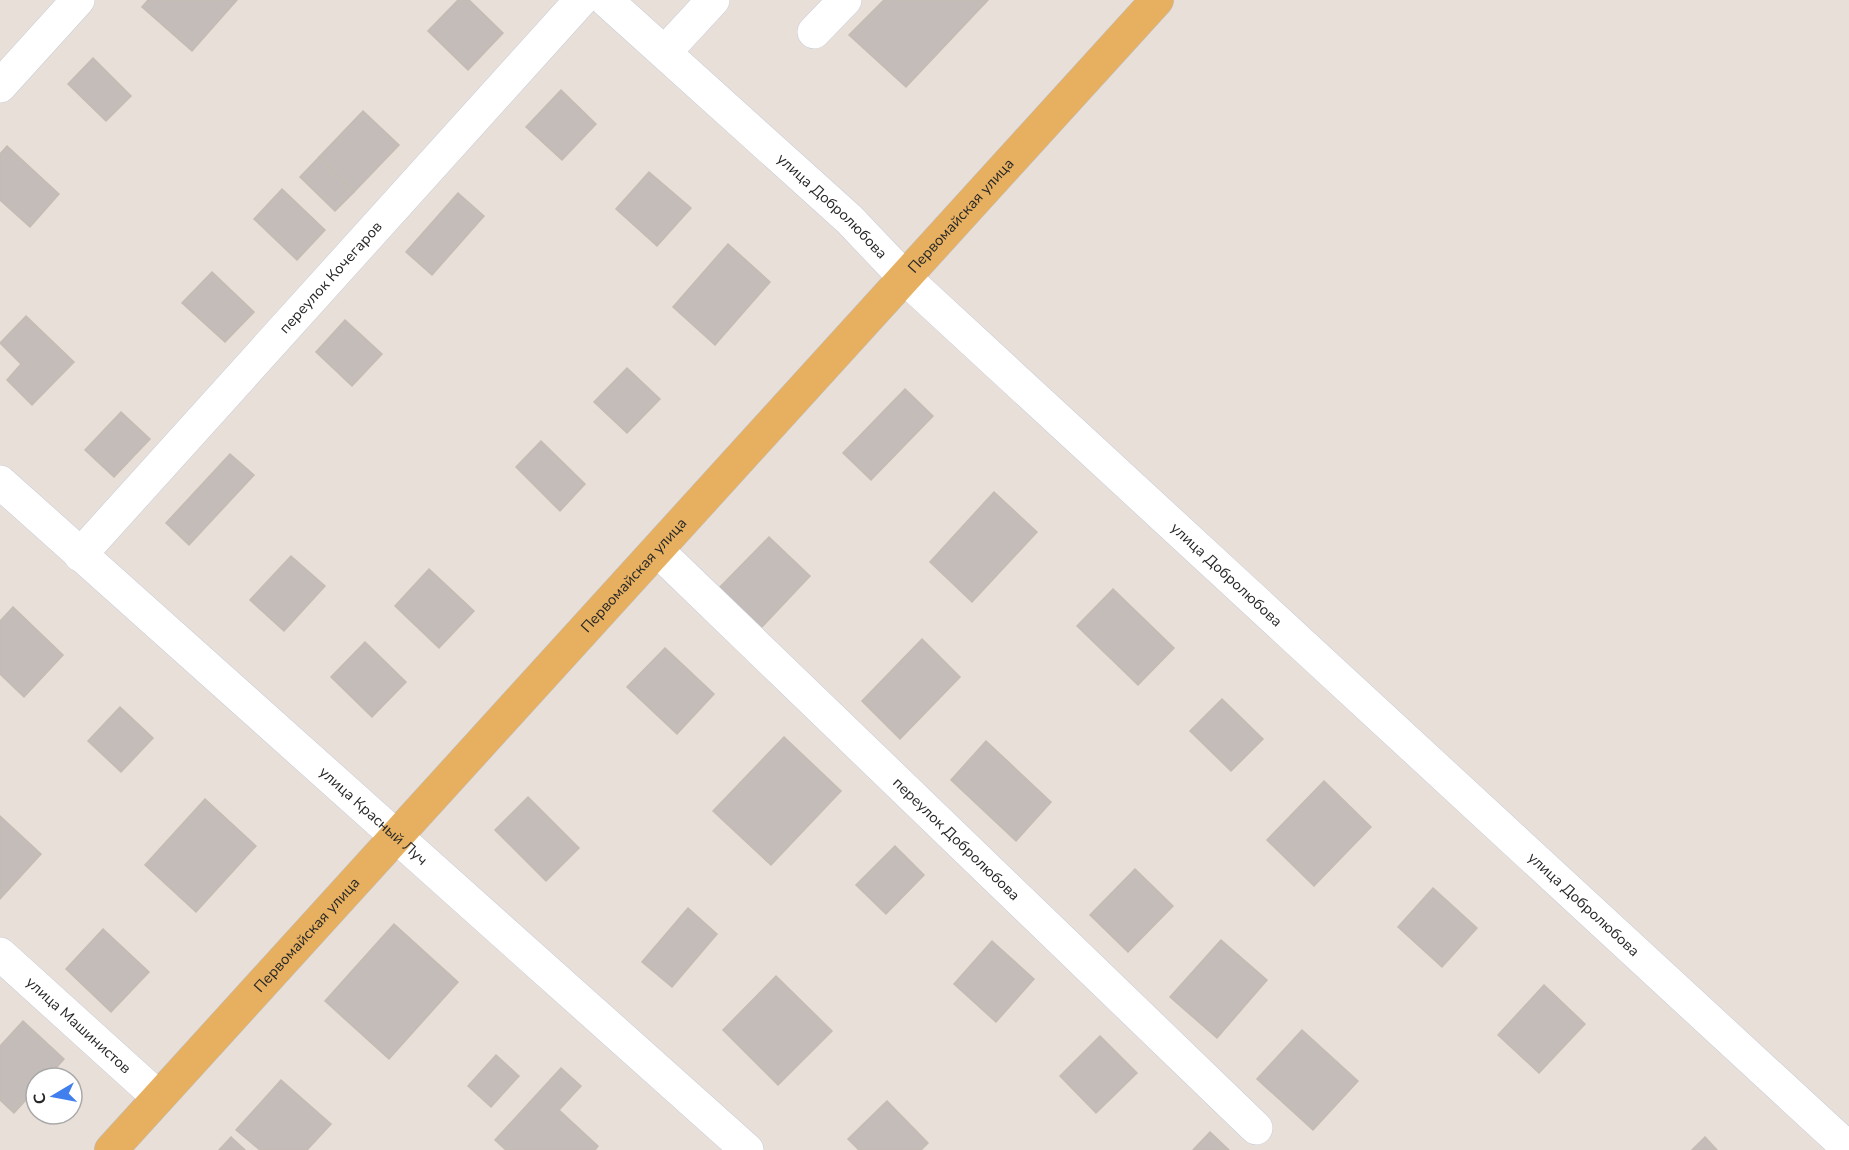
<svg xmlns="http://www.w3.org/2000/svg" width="1849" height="1150" font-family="'Nunito Sans',sans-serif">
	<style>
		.building { fill: #c4bcb9; stroke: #c4bbb3; stroke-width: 1.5 }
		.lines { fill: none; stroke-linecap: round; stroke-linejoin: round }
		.minor-casing { stroke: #c7cdd8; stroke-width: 34 }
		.major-casing { stroke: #bebebe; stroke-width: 34 }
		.minor { stroke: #fff; stroke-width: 33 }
		.major { stroke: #e7b060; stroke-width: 33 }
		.labels { text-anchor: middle; stroke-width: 6; stroke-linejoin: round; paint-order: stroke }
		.street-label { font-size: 15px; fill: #272727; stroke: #fff }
	</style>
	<rect width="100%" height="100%" fill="#e9dfd9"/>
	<g class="building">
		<path d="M 148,0 L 237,0 L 192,51 L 142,7 Z"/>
		<path d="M 458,0 L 469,0 L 503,33 L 468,70 L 428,31 Z"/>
		<path d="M 884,0 L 988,0 L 906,87 L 849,35 Z"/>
		<path d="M 93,58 L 131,96 L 106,121 L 68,84 Z"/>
		<path d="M 561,90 L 596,124 L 562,160 L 526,127 Z"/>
		<path d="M 363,111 L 399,145 L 354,192 L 319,157 Z"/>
		<path d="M 7,146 L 59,194 L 30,227 L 0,200 L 0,154 Z"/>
		<path d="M 319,157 L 354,192 L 335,211 L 300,177 Z"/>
		<path d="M 649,172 L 691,208 L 657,246 L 616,209 Z"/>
		<path d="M 282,189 L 325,230 L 297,260 L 254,219 Z"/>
		<path d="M 458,193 L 484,216 L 432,275 L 406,252 Z"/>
		<path d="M 728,244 L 770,282 L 715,345 L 673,307 Z"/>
		<path d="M 212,272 L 254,312 L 225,342 L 182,303 Z"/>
		<path d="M 26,316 L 74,362 L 32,405 L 7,380 L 21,364 L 0,343 Z"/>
		<path d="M 345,320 L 382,354 L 352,386 L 316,352 Z"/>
		<path d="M 627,368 L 660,399 L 627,433 L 594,402 Z"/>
		<path d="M 905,389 L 933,416 L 871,480 L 843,453 Z"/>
		<path d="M 121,412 L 150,439 L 114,477 L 85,450 Z"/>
		<path d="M 541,441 L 585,484 L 560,511 L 516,467 Z"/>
		<path d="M 230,454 L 254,475 L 189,545 L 166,523 Z"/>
		<path d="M 994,492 L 1037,532 L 972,602 L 930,562 Z"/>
		<path d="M 769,537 L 810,576 L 760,629 L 718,589 Z"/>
		<path d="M 291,556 L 325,586 L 284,631 L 250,600 Z"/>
		<path d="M 429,569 L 474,611 L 439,648 L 395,606 Z"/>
		<path d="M 1113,589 L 1174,648 L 1138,685 L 1077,626 Z"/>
		<path d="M 13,607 L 63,655 L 24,697 L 0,674 L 0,621 Z"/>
		<path d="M 922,639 L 960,677 L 900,739 L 862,701 Z"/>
		<path d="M 365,642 L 406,682 L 372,717 L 331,677 Z"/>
		<path d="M 665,648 L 714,694 L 677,734 L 627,687 Z"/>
		<path d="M 1222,699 L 1263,739 L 1231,771 L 1190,731 Z"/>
		<path d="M 120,707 L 153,738 L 121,772 L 88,741 Z"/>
		<path d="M 784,737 L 841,791 L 771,865 L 713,811 Z"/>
		<path d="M 986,741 L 1051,802 L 1016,841 L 951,780 Z"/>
		<path d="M 1324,781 L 1371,827 L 1314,886 L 1267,840 Z"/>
		<path d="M 528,797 L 579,848 L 546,881 L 495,830 Z"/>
		<path d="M 205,799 L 256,846 L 196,912 L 145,865 Z"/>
		<path d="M 0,816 L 41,854 L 0,899 Z"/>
		<path d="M 895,846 L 924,875 L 886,914 L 856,885 Z"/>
		<path d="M 1135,869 L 1173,906 L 1128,952 L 1090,915 Z"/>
		<path d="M 1433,888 L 1477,928 L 1442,967 L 1398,927 Z"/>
		<path d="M 688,908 L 717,934 L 672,987 L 642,962 Z"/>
		<path d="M 394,924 L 458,982 L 389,1059 L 325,1001 Z"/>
		<path d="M 103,929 L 149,972 L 111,1012 L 66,969 Z"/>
		<path d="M 1221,940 L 1267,980 L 1217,1038 L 1170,997 Z"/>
		<path d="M 992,941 L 1034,979 L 996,1022 L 954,984 Z"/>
		<path d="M 776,976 L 832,1031 L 778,1085 L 723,1030 Z"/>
		<path d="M 1544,985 L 1585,1024 L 1539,1073 L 1498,1035 Z"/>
		<path d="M 23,1021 L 64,1059 L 47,1078 L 36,1078 L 36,1089 L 14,1113 L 0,1100 L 0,1046 Z"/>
		<path d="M 1302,1030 L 1358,1081 L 1313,1130 L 1257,1079 Z"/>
		<path d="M 1100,1036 L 1137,1073 L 1096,1113 L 1060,1076 Z"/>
		<path d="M 496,1055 L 519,1076 L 491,1107 L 468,1086 Z"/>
		<path d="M 561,1068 L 581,1086 L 559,1110 L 598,1146 L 595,1150 L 506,1150 L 495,1140 Z"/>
		<path d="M 281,1080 L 331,1124 L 307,1150 L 260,1150 L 236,1130 Z"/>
		<path d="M 887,1101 L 928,1143 L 921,1150 L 859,1150 L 848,1139 Z"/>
		<path d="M 1210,1132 L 1229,1150 L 1193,1150 Z"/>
		<path d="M 231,1137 L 245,1150 L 219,1150 Z"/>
		<path d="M 1705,1137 L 1717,1150 L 1692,1150 Z"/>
	</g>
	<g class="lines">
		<defs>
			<g id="minor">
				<path id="s1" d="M 606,0 L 850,220 L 904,277 L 1849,1149"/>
				<path d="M 814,32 L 845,0"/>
				<path d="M 665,52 L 713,0"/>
				<path d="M 0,86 L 78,0"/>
				<path id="s2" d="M 0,482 L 747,1150"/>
				<path id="s3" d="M 657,550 L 1256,1128"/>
				<path id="s4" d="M 80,555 L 581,0"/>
				<path id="s5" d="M 0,954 L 158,1097"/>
			</g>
			<g id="major">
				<path id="s6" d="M 111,1150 L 1157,0"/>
			</g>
		</defs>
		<use href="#minor" class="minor-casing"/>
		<use href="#major" class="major-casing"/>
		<use href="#minor" class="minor"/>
		<use href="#major" class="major"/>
	</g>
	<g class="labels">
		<g class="street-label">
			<text dy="5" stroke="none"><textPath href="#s1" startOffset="306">улица Добролюбова</textPath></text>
			<text dy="5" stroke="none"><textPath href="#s6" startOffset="1263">Первомайская улица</textPath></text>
			<text dy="5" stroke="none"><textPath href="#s4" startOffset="374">переулок Кочегаров</textPath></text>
			<text dy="5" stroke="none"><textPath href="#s6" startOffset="777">Первомайская улица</textPath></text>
			<text dy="5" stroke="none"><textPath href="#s1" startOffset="846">улица Добролюбова</textPath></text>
			<text dy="5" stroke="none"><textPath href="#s2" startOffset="501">улица Красный Луч</textPath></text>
			<text dy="5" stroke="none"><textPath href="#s3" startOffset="416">переулок Добролюбова</textPath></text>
			<text dy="5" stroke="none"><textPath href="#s1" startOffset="1332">улица Добролюбова</textPath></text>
			<text dy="5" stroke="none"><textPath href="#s6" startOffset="291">Первомайская улица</textPath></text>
			<text dy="5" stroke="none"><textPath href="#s5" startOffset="106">улица Машинистов</textPath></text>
		</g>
	</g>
	<g transform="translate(54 1096) rotate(260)"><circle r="28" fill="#ffffff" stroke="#a9a9a9" stroke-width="1.5"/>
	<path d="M0-4.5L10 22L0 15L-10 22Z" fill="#417fee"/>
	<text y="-9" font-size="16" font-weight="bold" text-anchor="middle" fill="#272727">С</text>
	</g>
</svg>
